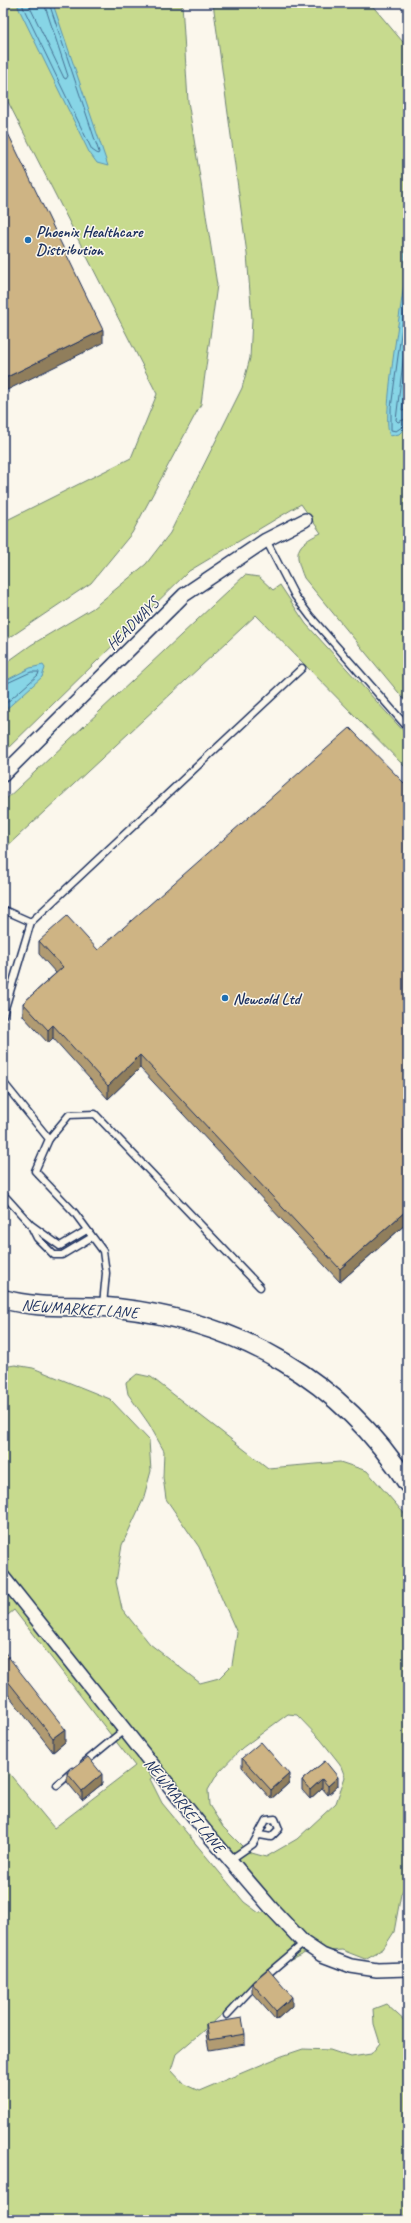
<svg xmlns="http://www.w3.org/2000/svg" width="411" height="2223" font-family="Caveat,sans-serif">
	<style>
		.green { fill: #c7da8e; stroke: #718476; fill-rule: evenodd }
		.water { fill: #87d5e6; stroke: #5c93b0 }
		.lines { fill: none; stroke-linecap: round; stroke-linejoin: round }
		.shore { stroke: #467194; stroke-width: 1 }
		.service-casing { stroke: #1b2f5e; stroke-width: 9 }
		.minor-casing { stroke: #1b2f5e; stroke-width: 16 }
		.secondary-casing { stroke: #1b2f5e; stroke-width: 21 }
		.service { stroke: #fbf7ec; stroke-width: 6 }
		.minor { stroke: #fbf7ec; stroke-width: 13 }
		.secondary { stroke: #fbf7ec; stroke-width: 18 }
		.wall { fill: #b19b72; stroke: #1b2f5e }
		.shaded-wall { fill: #907e5c; stroke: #1b2f5e }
		.building { fill: #ceb484; stroke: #1b2f5e }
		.poi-dot { fill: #1f6fb2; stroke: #fbf7ec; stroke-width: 1.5 }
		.labels { text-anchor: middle; stroke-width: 3; stroke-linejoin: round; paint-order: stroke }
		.poi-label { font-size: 16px; font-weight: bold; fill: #1b2f5e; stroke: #fbf7ec; text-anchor: start }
		.street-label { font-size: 16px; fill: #1b2f5e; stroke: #fbf7ec }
	</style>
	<rect width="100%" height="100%" fill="#fbf7ec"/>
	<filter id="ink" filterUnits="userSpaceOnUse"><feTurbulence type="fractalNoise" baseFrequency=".025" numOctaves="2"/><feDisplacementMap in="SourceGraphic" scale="8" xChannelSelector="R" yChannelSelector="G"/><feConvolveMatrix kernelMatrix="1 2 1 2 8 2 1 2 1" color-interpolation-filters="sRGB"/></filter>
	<g filter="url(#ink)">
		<g class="green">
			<path d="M 3,3 L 182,3 L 188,101 L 217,285 L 201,404 L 132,533 L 91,583 L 3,642 L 3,522 L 131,458 L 157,394 L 3,92 Z"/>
			<path d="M 213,3 L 370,3 L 408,48 L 408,704 L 304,578 C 294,553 294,545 321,533 L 301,504 L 189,571 L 3,753 L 3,665 L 31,645 L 93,608 L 146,564 L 170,533 L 242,388 L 250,358 L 252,319 L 247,254 Z"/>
			<path d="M 245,575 L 259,577 L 273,590 L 280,585 L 306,624 L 408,736 L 408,770 L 256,615 L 3,850 L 3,802 Z"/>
			<path d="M 15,1365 L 33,1368 L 110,1399 L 149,1440 L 151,1471 L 143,1500 L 122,1545 L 116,1582 L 122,1609 L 150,1644 L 200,1683 L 219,1678 L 232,1665 L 237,1633 L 199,1547 L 166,1499 L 163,1477 L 164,1451 L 149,1424 L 128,1394 L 126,1383 L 137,1374 L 151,1377 L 268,1468 L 340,1462 L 367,1471 L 408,1518 L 408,1880 L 401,1894 L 394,1932 L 383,1949 L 365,1959 L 342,1950 L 305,1953 L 279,1966 L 176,2054 L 171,2070 L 184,2084 L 199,2091 L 282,2056 L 303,2049 L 330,2050 L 351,2057 L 371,2054 L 380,2043 L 374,2024 L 373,2009 L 386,2004 L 408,2024 L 408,2220 L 3,2220 L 3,1766 L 54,1828 L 135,1766 L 14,1610 L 3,1619 L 3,1367 ZM 288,1714 L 297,1715 L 321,1740 L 340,1764 L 345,1777 L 336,1803 L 297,1839 L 266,1857 L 248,1852 L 223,1827 L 209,1805 L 208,1790 L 218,1773 L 242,1748 ZM 158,1773 L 269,1912 L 259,1913 L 244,1902 L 162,1803 L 150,1779 Z"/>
		</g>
		<g class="water">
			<path d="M 19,3 L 53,4 L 108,166 L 97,163 L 89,152 L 18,7 Z"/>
			<path d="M 408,235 L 408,425 L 399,434 L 390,436 C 381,419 401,310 404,283 C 405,272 403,242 408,235 Z"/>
			<path d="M 43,665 L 45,668 L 42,677 L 3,712 L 3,682 L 30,668 Z"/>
		</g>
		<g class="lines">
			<g class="shore">
				<path d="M 23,3 L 23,7 L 92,150 L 98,154 L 99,152 L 49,3"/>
				<path d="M 28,3 L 64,78 L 66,79 L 68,76 L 44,3"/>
				<path d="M 408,282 L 391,408 L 391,430 L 396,431 L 408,423"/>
				<path d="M 408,320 L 396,420 L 398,422 L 408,418"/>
				<path d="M 408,366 L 402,410 L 408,412"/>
				<path d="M 3,685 L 31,672 L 39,672 L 38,675 L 3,706"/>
			</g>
			<defs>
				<g id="service">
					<path d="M 266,540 L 295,596 L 310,616 L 408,728"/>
					<path d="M 3,913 L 4,910 L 31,922 L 3,1015"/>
					<path d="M 31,922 L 302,668"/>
					<path d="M 3,1082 L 49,1139 L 35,1171 L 74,1212 L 103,1251 L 106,1273 L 103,1305"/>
					<path d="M 49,1139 L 69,1115 L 95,1114 L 260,1287"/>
					<path d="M 3,1194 L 31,1225 L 60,1246 L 87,1230"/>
					<path d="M 32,1228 L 37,1238 L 54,1255 L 62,1255 L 92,1237"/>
					<path d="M 84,1763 L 124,1730"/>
					<path d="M 57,1785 L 73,1771"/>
					<path d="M 230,1860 L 253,1844 L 266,1820 L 275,1819 L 279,1829 L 271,1837 L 260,1835"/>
					<path d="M 264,1977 L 304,1943"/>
					<path d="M 227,2015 L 257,1983"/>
				</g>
				<g id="minor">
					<path d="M 3,775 L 184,595 L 266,540 L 305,520"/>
					<path d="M 3,1577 L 206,1832 L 272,1909 L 304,1943 L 322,1955 L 351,1966 L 377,1970 L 408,1969"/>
				</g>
				<path id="secondary" d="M 3,1299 C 40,1310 79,1304 117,1308 C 240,1322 341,1379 408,1484"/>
			</defs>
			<use href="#service" class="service-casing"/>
			<use href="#minor" class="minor-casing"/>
			<use href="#secondary" class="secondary-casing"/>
			<use href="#service" class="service"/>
			<use href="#minor" class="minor"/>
			<use href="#secondary" class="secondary"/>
		</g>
		<g class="wall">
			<path d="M 408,787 L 408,1222 L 340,1282 L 140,1068 L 108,1099 L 53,1038 L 48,1043 L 23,1016 L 23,1003 L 56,973 L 39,954 L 39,941 L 98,950 Z"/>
			<path d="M 3,1650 L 65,1742 L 53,1752 L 3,1688 Z"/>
			<path d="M 242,1758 L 289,1783 L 271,1799 L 242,1767 Z"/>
			<path d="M 325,1761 L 338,1786 L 328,1795 L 322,1788 L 310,1799 L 302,1790 L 302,1780 Z"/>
			<path d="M 67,1773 L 102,1784 L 82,1800 L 67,1782 Z"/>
			<path d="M 252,1983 L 292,2006 L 276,2020 L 252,1993 Z"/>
			<path d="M 206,2024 L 245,2034 L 245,2044 L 209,2050 L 206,2034 Z"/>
		</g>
		<g class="shaded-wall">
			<path d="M 103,330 L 103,343 L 3,392 L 3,379 Z"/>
			<path d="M 53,1025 L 53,1038 L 48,1043 L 48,1030 Z"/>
			<path d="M 140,1055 L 140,1068 L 108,1099 L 108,1086 Z"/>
			<path d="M 408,1209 L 408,1222 L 340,1282 L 340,1269 Z"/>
			<path d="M 65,1729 L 65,1742 L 53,1752 L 53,1738 Z"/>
			<path d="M 102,1774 L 102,1784 L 82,1800 L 82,1791 Z"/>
			<path d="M 289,1774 L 289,1783 L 271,1799 L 271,1790 Z"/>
			<path d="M 338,1777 L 338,1786 L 328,1795 L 328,1786 Z"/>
			<path d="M 322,1779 L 322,1788 L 310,1799 L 310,1790 Z"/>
			<path d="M 292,1997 L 292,2006 L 276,2020 L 276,2011 Z"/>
		</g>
		<g class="building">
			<path d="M 3,123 L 103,330 L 3,379 Z"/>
			<path d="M 350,728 L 408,787 L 408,1209 L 340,1269 L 140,1055 L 108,1086 L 53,1025 L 48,1030 L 23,1003 L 63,967 L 39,941 L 67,916 L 98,950 Z"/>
			<path d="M 3,1650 L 65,1729 L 53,1738 L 3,1675 Z"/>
			<path d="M 261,1742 L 289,1774 L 271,1790 L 242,1758 Z"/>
			<path d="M 88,1757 L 102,1774 L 82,1791 L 67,1773 Z"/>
			<path d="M 325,1761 L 338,1777 L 328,1786 L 322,1779 L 310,1790 L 302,1780 Z"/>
			<path d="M 268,1969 L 292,1997 L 276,2011 L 252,1983 Z"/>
			<path d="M 242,2018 L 245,2034 L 209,2040 L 206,2024 Z"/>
		</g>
	</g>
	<g class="poi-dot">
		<circle cx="28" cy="240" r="4"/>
		<circle cx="225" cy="998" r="4"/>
	</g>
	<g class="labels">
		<g class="poi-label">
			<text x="36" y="237">Phoenix Healthcare<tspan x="36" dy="18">Distribution</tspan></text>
			<text x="233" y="1004">Newcold Ltd</text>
		</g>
		<g class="street-label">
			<text transform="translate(132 623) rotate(-45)" y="6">HEADWAYS</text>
			<text transform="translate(80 1308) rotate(4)" y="6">NEWMARKET LANE</text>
			<text transform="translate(185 1805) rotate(51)" y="6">NEWMARKET LANE</text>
		</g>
	</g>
	<rect width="411" height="2223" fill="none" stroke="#fbf7ec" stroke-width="16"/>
	<rect x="8" y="8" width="395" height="2207" fill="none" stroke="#1b2f5e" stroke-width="1.5" filter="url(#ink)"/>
</svg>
